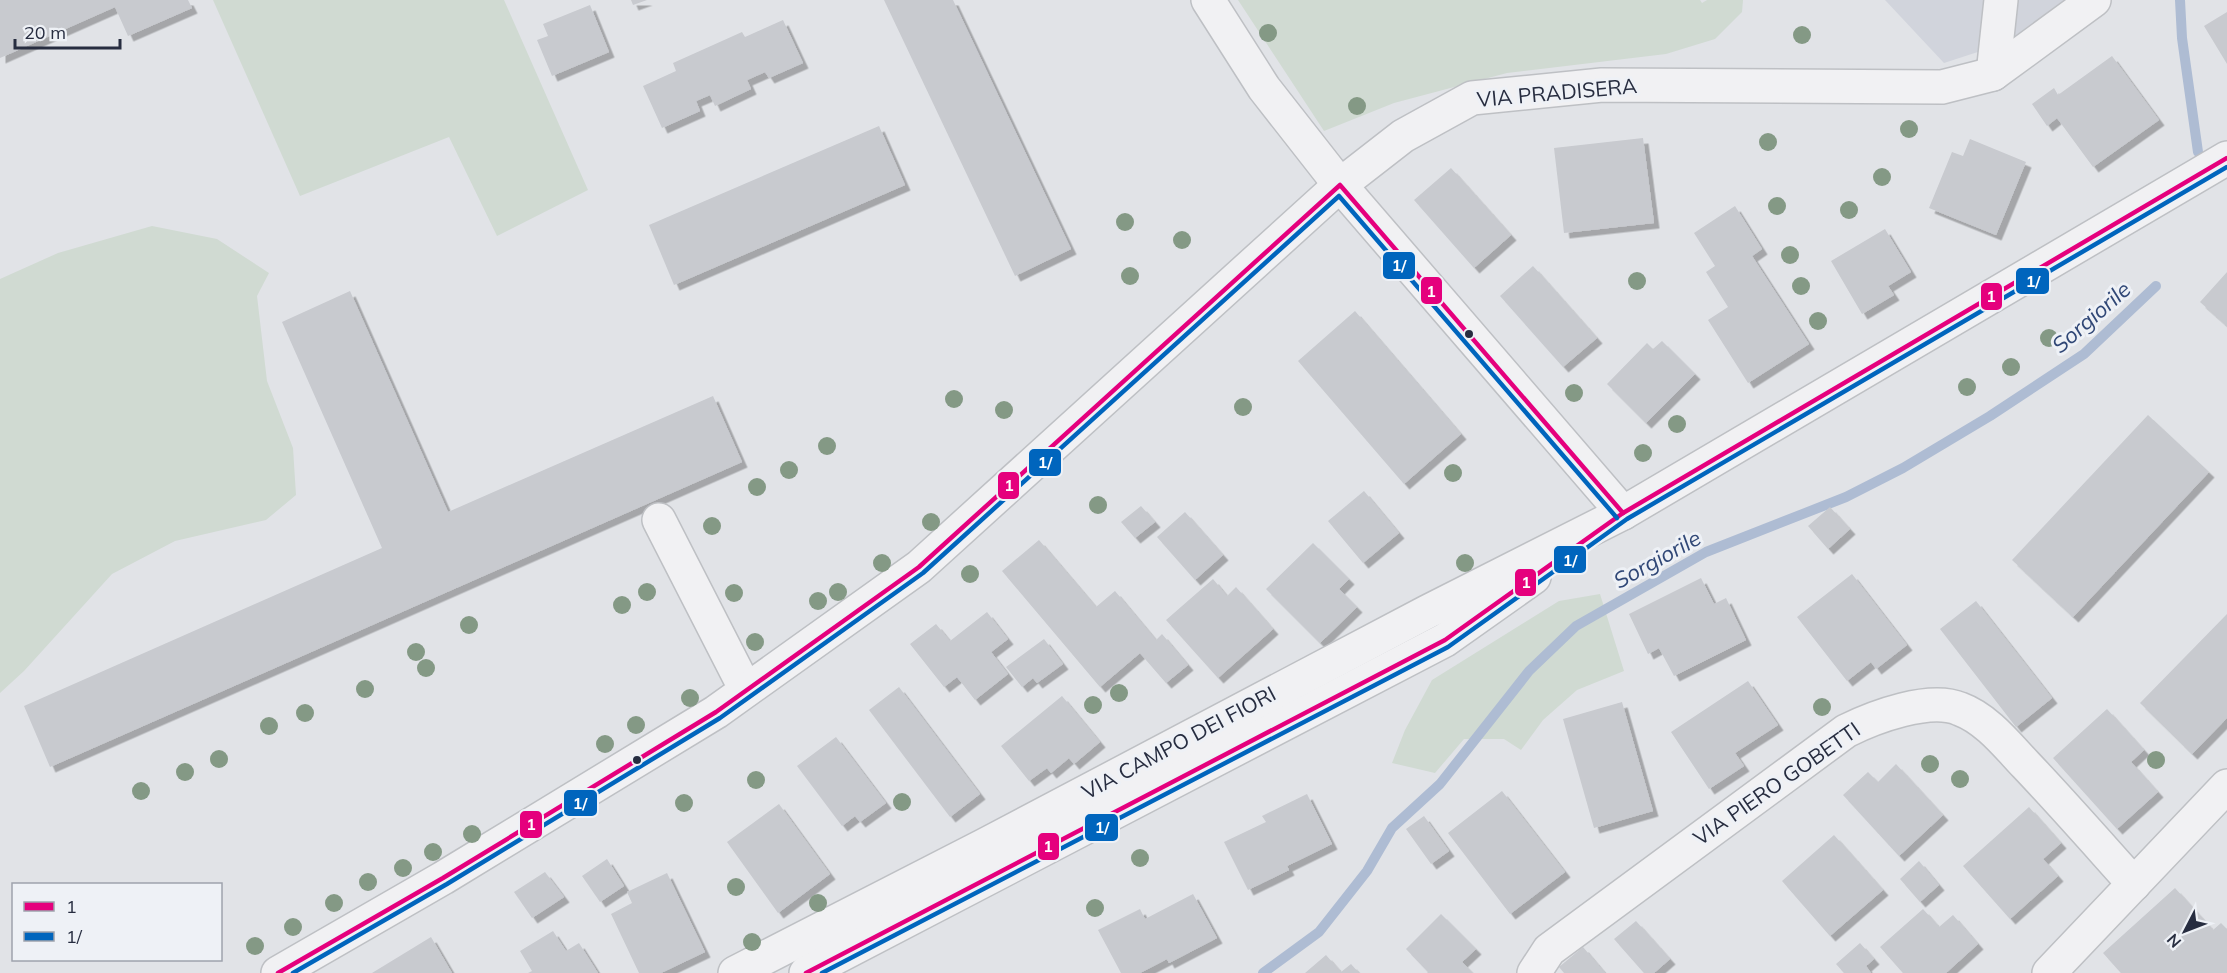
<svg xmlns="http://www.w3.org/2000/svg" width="2227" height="973" font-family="Mulish,sans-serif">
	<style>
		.built { fill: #d1d4dc }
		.green { fill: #d0dad2 }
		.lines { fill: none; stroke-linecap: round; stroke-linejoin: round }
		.stream { stroke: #aebcd3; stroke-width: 10 }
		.building { fill: #c8cacf; filter: url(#shadow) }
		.minor-casing { stroke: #bec0c4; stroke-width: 36 }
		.minor { stroke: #f1f1f3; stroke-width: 33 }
		.bus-1-casing { stroke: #eef1f6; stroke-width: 9 }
		.bus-2-casing { stroke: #eef1f6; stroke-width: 9 }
		.bus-1 { stroke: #e5007d; stroke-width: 4.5 }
		.bus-2 { stroke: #0065bd; stroke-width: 4.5 }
		.tree { fill: #849985 }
		.bus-dot { fill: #272d40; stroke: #eef1f6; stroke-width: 2 }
		.labels { text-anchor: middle; stroke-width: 6; stroke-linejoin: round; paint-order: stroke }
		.street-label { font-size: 21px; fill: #272d40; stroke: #eef1f6 }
		.water-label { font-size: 22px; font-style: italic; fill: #304776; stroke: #eef1f6 }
		.line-badge { stroke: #eef1f6; stroke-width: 2 }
		.badge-label { font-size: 16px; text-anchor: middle; font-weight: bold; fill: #fff }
	</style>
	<defs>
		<filter id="shadow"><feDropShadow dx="5.5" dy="5.5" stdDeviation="0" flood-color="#0004"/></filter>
	</defs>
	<rect width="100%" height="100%" fill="#e1e3e7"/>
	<path class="built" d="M 1885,0 L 2079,0 L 2033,34 L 1944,63 Z"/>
	<g class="green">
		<path d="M 213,0 L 504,0 L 588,190 L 497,236 L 449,137 L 300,196 Z"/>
		<path d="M 1238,0 L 1700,0 L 1702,3 L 1707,0 L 1743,0 L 1742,12 L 1715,39 L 1666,54 L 1507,73 L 1394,103 L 1324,131 Z"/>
		<path d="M 152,226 L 217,239 L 269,273 L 257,296 L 267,381 L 293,448 L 296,495 L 266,520 L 175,541 L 112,574 L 24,671 L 0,693 L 0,279 L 58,253 Z"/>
		<path d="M 1600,594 L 1624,671 L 1577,690 L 1543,720 L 1521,750 L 1504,739 L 1464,739 L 1435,773 L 1392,763 L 1405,730 L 1432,680 L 1559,601 Z"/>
	</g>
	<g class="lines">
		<g class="stream">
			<path d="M 2180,0 L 2182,38 L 2198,152"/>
			<path d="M 1263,973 L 1319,932 L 1367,871 L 1392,828 L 1440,784 L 1529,671 L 1576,626 L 1706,552 L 1846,497 L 1903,468 L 1990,416 L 2084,354 L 2156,286"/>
		</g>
	</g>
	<g class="building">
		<path d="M 0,0 L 188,0 L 192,8 L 128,36 L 115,7 L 0,58 Z"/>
		<path d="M 631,0 L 647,0 L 633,5 Z"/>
		<path d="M 884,0 L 953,0 L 1071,249 L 1015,276 Z"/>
		<path d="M 590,5 L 609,52 L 552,76 L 537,40 L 548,36 L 543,24 Z"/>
		<path d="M 2227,12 L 2227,64 L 2204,26 Z"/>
		<path d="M 783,20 L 803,63 L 769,78 L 765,72 L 747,80 L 751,89 L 715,106 L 710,95 L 696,101 L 700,111 L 662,128 L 643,86 L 676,71 L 673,63 L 742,32 L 745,37 Z"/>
		<path d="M 2112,56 L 2159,120 L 2093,167 L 2057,118 L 2047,126 L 2032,104 L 2054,88 L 2058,95 Z"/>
		<path d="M 879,126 L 905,185 L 674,285 L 649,225 Z"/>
		<path d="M 1643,138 L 1654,223 L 1564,233 L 1554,148 Z"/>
		<path d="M 1970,139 L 2026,162 L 1996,235 L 1929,208 L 1952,152 L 1963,156 Z"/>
		<path d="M 1451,168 L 1511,235 L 1474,268 L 1414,200 Z"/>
		<path d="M 1735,206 L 1762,249 L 1752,256 L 1809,344 L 1748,383 L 1708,320 L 1728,307 L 1706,272 L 1715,266 L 1694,233 Z"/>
		<path d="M 1885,229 L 1911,272 L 1888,286 L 1894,295 L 1862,314 L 1831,261 Z"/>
		<path d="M 1533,266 L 1597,338 L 1563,367 L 1500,296 Z"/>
		<path d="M 2227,272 L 2227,326 L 2200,302 Z"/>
		<path d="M 350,291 L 448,512 L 713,396 L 742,462 L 50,767 L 24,706 L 382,548 L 282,322 Z"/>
		<path d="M 1355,311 L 1461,434 L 1404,484 L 1298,361 Z"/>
		<path d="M 1662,341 L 1695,374 L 1646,423 L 1607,384 L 1647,343 L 1653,349 Z"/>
		<path d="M 2148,415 L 2209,472 L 2073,617 L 2012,560 Z"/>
		<path d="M 1364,491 L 1399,533 L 1363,563 L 1328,521 Z"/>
		<path d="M 1141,506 L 1155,522 L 1135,538 L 1121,522 Z"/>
		<path d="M 1830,507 L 1850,529 L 1828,549 L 1808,526 Z"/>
		<path d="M 1185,512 L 1223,555 L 1195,580 L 1157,537 Z"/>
		<path d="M 1039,540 L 1096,607 L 1115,591 L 1156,640 L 1162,634 L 1188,665 L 1166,683 L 1140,653 L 1100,687 L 1002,571 Z"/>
		<path d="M 1313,543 L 1349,579 L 1339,589 L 1357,607 L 1320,643 L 1266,589 Z"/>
		<path d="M 1852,574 L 1907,645 L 1876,669 L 1871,662 L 1847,681 L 1797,617 Z"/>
		<path d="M 1701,578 L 1714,604 L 1726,598 L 1746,640 L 1674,676 L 1659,648 L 1648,654 L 1629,614 Z"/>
		<path d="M 1213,579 L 1227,596 L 1236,587 L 1273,629 L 1218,678 L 1166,620 Z"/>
		<path d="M 1976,601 L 2052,698 L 2016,727 L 1940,629 Z"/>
		<path d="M 987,612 L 1008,639 L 991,652 L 1008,674 L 975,700 L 957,677 L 944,687 L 910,644 L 936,624 L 950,641 Z"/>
		<path d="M 2227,614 L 2227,718 L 2192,754 L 2140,703 Z"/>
		<path d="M 1044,639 L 1063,664 L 1037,683 L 1033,678 L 1022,687 L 1006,667 Z"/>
		<path d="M 1748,681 L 1778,725 L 1735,753 L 1744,766 L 1709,789 L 1671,732 Z"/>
		<path d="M 899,687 L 980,794 L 950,817 L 869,710 Z"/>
		<path d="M 1062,696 L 1100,742 L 1074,764 L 1069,758 L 1051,773 L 1047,768 L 1029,781 L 1001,746 Z"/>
		<path d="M 1622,702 L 1653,811 L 1594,828 L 1563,719 Z"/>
		<path d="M 2107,709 L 2144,750 L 2131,762 L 2158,792 L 2117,829 L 2053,758 Z"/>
		<path d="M 836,737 L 886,803 L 860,822 L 855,816 L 842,826 L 797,766 Z"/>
		<path d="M 1896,764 L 1943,815 L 1899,856 L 1843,795 L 1868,772 L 1878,782 Z"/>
		<path d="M 1502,791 L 1565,872 L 1510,914 L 1448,833 Z"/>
		<path d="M 1307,794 L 1332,844 L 1287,866 L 1289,870 L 1248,890 L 1224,842 L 1266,822 L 1262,816 Z"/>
		<path d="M 779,804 L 830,874 L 778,913 L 727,842 Z"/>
		<path d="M 2029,807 L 2061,843 L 2043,859 L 2058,876 L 2010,919 L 1963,866 Z"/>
		<path d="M 1424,816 L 1449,851 L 1431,864 L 1406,829 Z"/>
		<path d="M 1834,835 L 1883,890 L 1830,936 L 1782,881 Z"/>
		<path d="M 607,859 L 624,886 L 600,902 L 582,876 Z"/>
		<path d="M 1919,861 L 1939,885 L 1920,902 L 1900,879 Z"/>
		<path d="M 545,872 L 564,897 L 532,918 L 514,892 Z"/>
		<path d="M 667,873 L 705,952 L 661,973 L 639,973 L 611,914 L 632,903 L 627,892 Z"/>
		<path d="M 2175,888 L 2213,930 L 2221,923 L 2227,929 L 2227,973 L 2121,973 L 2103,953 Z"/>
		<path d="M 1193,894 L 1217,938 L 1169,963 L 1167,959 L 1140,973 L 1121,973 L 1098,930 L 1140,909 L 1145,919 Z"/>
		<path d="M 1923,909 L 1939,927 L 1953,915 L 1978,944 L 1946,973 L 1903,973 L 1880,947 Z"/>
		<path d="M 1441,914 L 1476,949 L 1462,962 L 1473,973 L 1427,973 L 1428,972 L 1406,949 Z"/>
		<path d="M 1636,921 L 1670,959 L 1654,973 L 1644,973 L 1614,939 Z"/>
		<path d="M 553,931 L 566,951 L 579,943 L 598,973 L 528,973 L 532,971 L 520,951 Z"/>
		<path d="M 431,937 L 452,973 L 372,973 Z"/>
		<path d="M 1860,943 L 1874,959 L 1866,966 L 1871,973 L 1844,973 L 1836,964 Z"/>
		<path d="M 1583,947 L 1605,973 L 1564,973 L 1559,967 Z"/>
		<path d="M 1326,955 L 1341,972 L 1351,964 L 1359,973 L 1305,973 Z"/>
	</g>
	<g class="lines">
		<defs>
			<g id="minor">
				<path d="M 1208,0 L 1264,88 L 1340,185 L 1623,513"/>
				<path d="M 1993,74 L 2001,0"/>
				<path d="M 659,520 L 746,690"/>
				<path d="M 278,973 L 443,878 L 716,712 L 919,567 L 1340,185 L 1403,136 L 1472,98 L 1602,85 L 1942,87 L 1993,74 L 2094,0"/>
				<path d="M 735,973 L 985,845 L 1427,612 L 1623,513 L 2227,158"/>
				<path d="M 806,973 L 1445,640 L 1534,577"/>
				<path d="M 1534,973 L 1549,950 L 1846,731 C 1874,717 1930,696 1960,709 C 1987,719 2007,745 2026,765 C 2063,804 2098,844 2134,884"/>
				<path d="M 2049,973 L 2227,786"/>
			</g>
		</defs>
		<use href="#minor" class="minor-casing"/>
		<use href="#minor" class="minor"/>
		<defs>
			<g id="bus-1">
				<path d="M 278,973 L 443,878 L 716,712 L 919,567 L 1340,185 L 1623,513"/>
				<path d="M 806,973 L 1445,640 L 1623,513 L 2227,158"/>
			</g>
			<g id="bus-2">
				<path d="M 293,973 L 447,884 L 720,718 L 923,573 L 1339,196 L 1617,518"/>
				<path d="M 822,973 L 1448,647 L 1627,519 L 2227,167"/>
			</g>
		</defs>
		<use href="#bus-1" class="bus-1-casing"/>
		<use href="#bus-2" class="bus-2-casing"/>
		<use href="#bus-1" class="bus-1"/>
		<use href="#bus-2" class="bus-2"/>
	</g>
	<g class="tree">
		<circle cx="1268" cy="33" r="9"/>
		<circle cx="1802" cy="35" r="9"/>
		<circle cx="1357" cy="106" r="9"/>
		<circle cx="1909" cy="129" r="9"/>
		<circle cx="1768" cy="142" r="9"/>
		<circle cx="1882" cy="177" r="9"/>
		<circle cx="1777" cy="206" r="9"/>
		<circle cx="1849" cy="210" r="9"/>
		<circle cx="1125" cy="222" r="9"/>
		<circle cx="1182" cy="240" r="9"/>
		<circle cx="1790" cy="255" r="9"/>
		<circle cx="1130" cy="276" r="9"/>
		<circle cx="1637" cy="281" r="9"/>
		<circle cx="1801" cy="286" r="9"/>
		<circle cx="1818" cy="321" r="9"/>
		<circle cx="2049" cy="338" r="9"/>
		<circle cx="2011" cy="367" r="9"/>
		<circle cx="1967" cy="387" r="9"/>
		<circle cx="1574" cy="393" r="9"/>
		<circle cx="954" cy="399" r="9"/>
		<circle cx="1243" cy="407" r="9"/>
		<circle cx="1004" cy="410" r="9"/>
		<circle cx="1677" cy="424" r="9"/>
		<circle cx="827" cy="446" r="9"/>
		<circle cx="1643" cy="453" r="9"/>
		<circle cx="789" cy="470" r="9"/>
		<circle cx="1453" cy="473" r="9"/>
		<circle cx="757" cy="487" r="9"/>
		<circle cx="1098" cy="505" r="9"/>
		<circle cx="931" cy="522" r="9"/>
		<circle cx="712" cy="526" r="9"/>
		<circle cx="882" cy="563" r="9"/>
		<circle cx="1465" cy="563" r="9"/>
		<circle cx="970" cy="574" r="9"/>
		<circle cx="647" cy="592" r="9"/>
		<circle cx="838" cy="592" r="9"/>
		<circle cx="734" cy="593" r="9"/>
		<circle cx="818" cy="601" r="9"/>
		<circle cx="622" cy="605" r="9"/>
		<circle cx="469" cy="625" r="9"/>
		<circle cx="755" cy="642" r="9"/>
		<circle cx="416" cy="652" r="9"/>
		<circle cx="426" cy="668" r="9"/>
		<circle cx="365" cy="689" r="9"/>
		<circle cx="1119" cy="693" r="9"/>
		<circle cx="690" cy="698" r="9"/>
		<circle cx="1093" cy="705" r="9"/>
		<circle cx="1822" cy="707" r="9"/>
		<circle cx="305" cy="713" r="9"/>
		<circle cx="636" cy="725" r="9"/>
		<circle cx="269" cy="726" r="9"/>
		<circle cx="605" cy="744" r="9"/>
		<circle cx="219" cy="759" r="9"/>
		<circle cx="2156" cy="760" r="9"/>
		<circle cx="1930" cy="764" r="9"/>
		<circle cx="185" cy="772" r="9"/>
		<circle cx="1960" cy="779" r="9"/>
		<circle cx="756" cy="780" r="9"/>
		<circle cx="141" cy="791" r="9"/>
		<circle cx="902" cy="802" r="9"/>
		<circle cx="684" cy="803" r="9"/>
		<circle cx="472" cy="834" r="9"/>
		<circle cx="433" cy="852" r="9"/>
		<circle cx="1140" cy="858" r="9"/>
		<circle cx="403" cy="868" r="9"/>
		<circle cx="368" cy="882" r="9"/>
		<circle cx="736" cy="887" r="9"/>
		<circle cx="334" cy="903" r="9"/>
		<circle cx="818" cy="903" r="9"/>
		<circle cx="1095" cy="908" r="9"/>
		<circle cx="293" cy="927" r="9"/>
		<circle cx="752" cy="942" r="9"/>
		<circle cx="255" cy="946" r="9"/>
	</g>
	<g class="bus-dot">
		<circle cx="1469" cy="334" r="5"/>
		<circle cx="637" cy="760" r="5"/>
	</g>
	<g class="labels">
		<g class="street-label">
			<text transform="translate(1557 93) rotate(-5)" y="7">VIA PRADISERA</text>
			<text transform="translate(1179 743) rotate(-28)" y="7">VIA CAMPO DEI FIORI</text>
			<text transform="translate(1777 784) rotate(-35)" y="7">VIA PIERO GOBETTI</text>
		</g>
		<g class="water-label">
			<text transform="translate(2091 317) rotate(-41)" y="8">Sorgiorile</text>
			<text transform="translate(1657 559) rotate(-29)" y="8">Sorgiorile</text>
		</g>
	</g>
	<g class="line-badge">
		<rect x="1382" y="251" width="34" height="29" rx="6" fill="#0065bd"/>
		<rect x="2015" y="267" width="35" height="28" rx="6" fill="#0065bd"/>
		<rect x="1420" y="276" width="23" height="29" rx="6" fill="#e5007d"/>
		<rect x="1980" y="282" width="23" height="29" rx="6" fill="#e5007d"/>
		<rect x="1028" y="448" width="34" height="29" rx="6" fill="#0065bd"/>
		<rect x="997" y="471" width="23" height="29" rx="6" fill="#e5007d"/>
		<rect x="1553" y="545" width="34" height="29" rx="6" fill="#0065bd"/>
		<rect x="1514" y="568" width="23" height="29" rx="6" fill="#e5007d"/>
		<rect x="563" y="789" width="35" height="28" rx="6" fill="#0065bd"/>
		<rect x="519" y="810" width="24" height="29" rx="6" fill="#e5007d"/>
		<rect x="1084" y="813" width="35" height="29" rx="6" fill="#0065bd"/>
		<rect x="1037" y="832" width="23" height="29" rx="6" fill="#e5007d"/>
	</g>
	<g class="badge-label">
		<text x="1399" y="271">1/</text>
		<text x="2033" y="287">1/</text>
		<text x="1431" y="297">1</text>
		<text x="1991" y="302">1</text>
		<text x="1045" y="468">1/</text>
		<text x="1009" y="491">1</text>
		<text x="1570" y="566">1/</text>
		<text x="1526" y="588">1</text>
		<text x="580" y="809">1/</text>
		<text x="531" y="830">1</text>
		<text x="1102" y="833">1/</text>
		<text x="1048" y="852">1</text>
	</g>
	<rect x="12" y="883" width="210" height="78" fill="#eef1f6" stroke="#9ea3ad" stroke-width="1.5"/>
	<rect x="24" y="902" width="30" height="9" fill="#e5007d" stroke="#9ea3ad" stroke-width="1.5"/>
	<text x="66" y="913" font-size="18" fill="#272d40">1</text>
	<rect x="24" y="932" width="30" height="9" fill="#0065bd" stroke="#9ea3ad" stroke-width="1.5"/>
	<text x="66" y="943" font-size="18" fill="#272d40">1/</text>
	<g transform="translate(2185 931) rotate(228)" stroke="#eef1f6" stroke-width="4.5" paint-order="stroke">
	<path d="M0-4.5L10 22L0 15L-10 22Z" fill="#272d40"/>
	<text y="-9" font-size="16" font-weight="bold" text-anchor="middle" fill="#272d40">N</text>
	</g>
	<path d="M15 39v9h105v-9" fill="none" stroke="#272d40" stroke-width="3"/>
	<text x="24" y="39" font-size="18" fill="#272d40" stroke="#eef1f6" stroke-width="4.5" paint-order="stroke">20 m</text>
</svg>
